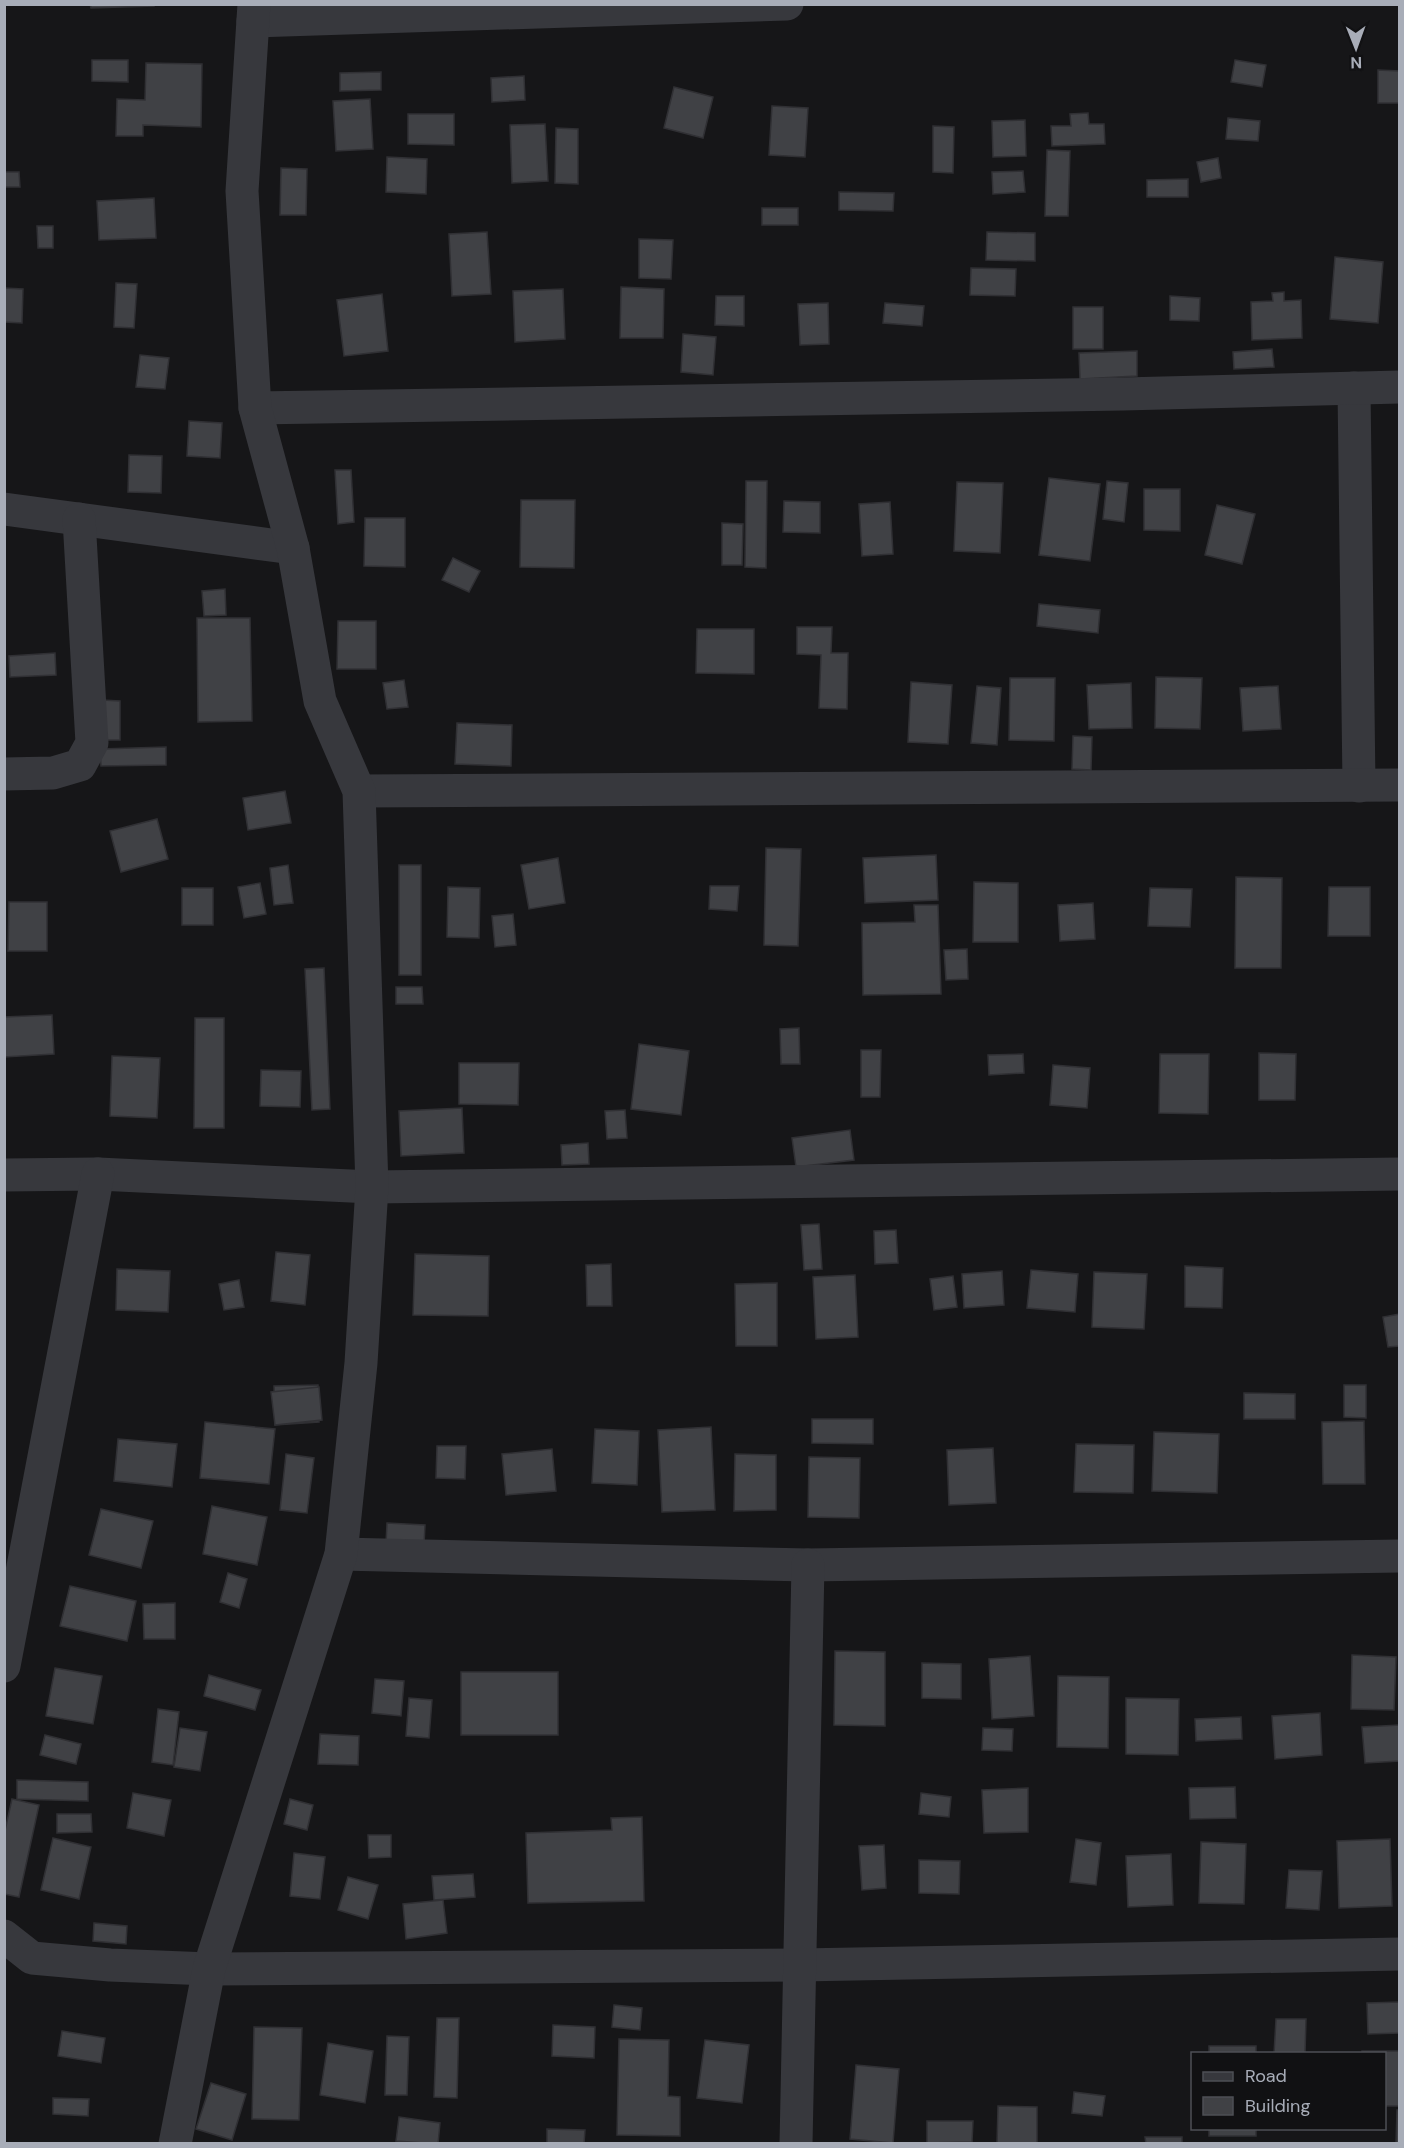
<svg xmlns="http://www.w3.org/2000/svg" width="1404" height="2148" font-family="'DM Sans',sans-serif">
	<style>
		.building { fill: #404145; stroke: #303034; stroke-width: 1.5 }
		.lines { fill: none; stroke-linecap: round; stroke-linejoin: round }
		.minor { stroke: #37383d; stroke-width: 33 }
	</style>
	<rect width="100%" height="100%" fill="#161618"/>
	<g class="building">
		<path d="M 90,4 L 154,4 L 154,6 L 91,8 Z"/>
		<path d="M 92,60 L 128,60 L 128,82 L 92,81 Z"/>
		<path d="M 1235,60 L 1266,65 L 1262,87 L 1231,82 Z"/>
		<path d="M 146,63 L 202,64 L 201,127 L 143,125 L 143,136 L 116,136 L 117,99 L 145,100 Z"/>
		<path d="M 1378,70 L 1400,71 L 1400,103 L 1378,103 Z"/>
		<path d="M 381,72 L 381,90 L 340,91 L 340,73 Z"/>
		<path d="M 524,76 L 525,100 L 492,102 L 491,78 Z"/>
		<path d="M 674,87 L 713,97 L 703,138 L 664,128 Z"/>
		<path d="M 370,99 L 373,149 L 336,151 L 333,101 Z"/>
		<path d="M 772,106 L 808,108 L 805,157 L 769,155 Z"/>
		<path d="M 1088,113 L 1089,124 L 1104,124 L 1105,144 L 1052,146 L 1051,126 L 1071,126 L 1070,114 Z"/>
		<path d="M 408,114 L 454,114 L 454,145 L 408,144 Z"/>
		<path d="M 1228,118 L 1260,121 L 1258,141 L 1226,139 Z"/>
		<path d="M 1025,120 L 1026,156 L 993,157 L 992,121 Z"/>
		<path d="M 545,124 L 548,181 L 512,183 L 510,125 Z"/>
		<path d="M 933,126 L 954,127 L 953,173 L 933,172 Z"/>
		<path d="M 556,128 L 578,129 L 578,184 L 555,183 Z"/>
		<path d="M 1047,150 L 1070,151 L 1068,216 L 1045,216 Z"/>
		<path d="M 387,157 L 427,159 L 426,194 L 386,192 Z"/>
		<path d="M 1218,158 L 1221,178 L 1201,182 L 1197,162 Z"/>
		<path d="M 281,168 L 307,169 L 306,215 L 280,215 Z"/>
		<path d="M 1023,171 L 1025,192 L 993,194 L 992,172 Z"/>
		<path d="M 4,172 L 19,172 L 20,187 L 4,187 Z"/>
		<path d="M 1188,179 L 1188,197 L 1147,197 L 1147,180 Z"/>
		<path d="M 839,192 L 894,193 L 893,211 L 839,210 Z"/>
		<path d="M 154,198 L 156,238 L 99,240 L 97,201 Z"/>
		<rect x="762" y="208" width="36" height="17"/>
		<path d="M 37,226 L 53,226 L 53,248 L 38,248 Z"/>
		<path d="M 487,232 L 491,294 L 452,296 L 449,234 Z"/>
		<path d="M 987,232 L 1035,233 L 1035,261 L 986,260 Z"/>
		<path d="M 639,239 L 673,240 L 671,279 L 639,278 Z"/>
		<path d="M 1335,257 L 1383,262 L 1378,323 L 1330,319 Z"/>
		<path d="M 971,268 L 1016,269 L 1015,296 L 970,295 Z"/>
		<path d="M 116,283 L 137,284 L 134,328 L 114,327 Z"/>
		<path d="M 621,287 L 664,289 L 663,338 L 620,338 Z"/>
		<path d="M 4,288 L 23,289 L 22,323 L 4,322 Z"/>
		<path d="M 563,289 L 565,339 L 515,342 L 513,291 Z"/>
		<path d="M 1284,292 L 1284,301 L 1301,300 L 1302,338 L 1252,340 L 1251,302 L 1273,301 L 1272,293 Z"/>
		<path d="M 382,294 L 388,351 L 344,356 L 337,300 Z"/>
		<path d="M 716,296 L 744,296 L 744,326 L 715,325 Z"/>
		<path d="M 1170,296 L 1200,298 L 1199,321 L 1170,320 Z"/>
		<path d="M 828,303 L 829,344 L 800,345 L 798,304 Z"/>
		<path d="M 885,303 L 924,306 L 922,326 L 883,323 Z"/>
		<rect x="1073" y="307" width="30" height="42"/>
		<path d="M 683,334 L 716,337 L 713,375 L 681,372 Z"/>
		<path d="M 1272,349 L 1274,367 L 1234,369 L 1233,352 Z"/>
		<path d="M 1137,351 L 1137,376 L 1080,379 L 1079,353 Z"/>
		<path d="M 140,355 L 169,358 L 165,389 L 136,387 Z"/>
		<path d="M 189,421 L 222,423 L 220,458 L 187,456 Z"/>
		<path d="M 129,455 L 162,456 L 161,493 L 128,492 Z"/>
		<path d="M 335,470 L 351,470 L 354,522 L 338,524 Z"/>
		<path d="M 1049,478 L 1100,484 L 1090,561 L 1039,555 Z"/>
		<path d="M 746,481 L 767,481 L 766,568 L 745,567 Z"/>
		<path d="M 1107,481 L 1128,483 L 1124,522 L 1103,519 Z"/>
		<path d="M 957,482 L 1003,483 L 1000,553 L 954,551 Z"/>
		<path d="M 1144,489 L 1180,489 L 1180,531 L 1144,530 Z"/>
		<path d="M 521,500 L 575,500 L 574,568 L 520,567 Z"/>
		<path d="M 784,501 L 820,502 L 820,533 L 783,532 Z"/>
		<path d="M 890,502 L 893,554 L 862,556 L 859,504 Z"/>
		<path d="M 1217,505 L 1255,514 L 1242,564 L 1205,555 Z"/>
		<path d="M 365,518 L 405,518 L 405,567 L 364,566 Z"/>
		<path d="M 722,523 L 743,524 L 742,565 L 722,565 Z"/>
		<path d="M 453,558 L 480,571 L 469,592 L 442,580 Z"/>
		<path d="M 225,589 L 226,615 L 204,616 L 202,591 Z"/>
		<path d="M 1039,604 L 1100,610 L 1098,633 L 1037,626 Z"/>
		<path d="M 197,618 L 250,618 L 252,721 L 198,722 Z"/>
		<path d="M 338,621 L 376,621 L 376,669 L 337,669 Z"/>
		<path d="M 797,627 L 832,627 L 831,653 L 848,653 L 847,709 L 819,708 L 821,655 L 797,654 Z"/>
		<path d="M 697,629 L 754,629 L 754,674 L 696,673 Z"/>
		<path d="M 55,653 L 56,675 L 10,677 L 9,656 Z"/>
		<path d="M 1156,677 L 1202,678 L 1200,729 L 1155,728 Z"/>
		<path d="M 1010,678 L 1055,678 L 1054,741 L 1009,740 Z"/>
		<path d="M 404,680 L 408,707 L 387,709 L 383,683 Z"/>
		<path d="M 911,682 L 952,685 L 948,744 L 908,742 Z"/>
		<path d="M 1131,683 L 1132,728 L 1089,729 L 1087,685 Z"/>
		<path d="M 977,686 L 1001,688 L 997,745 L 971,743 Z"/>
		<path d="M 1278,686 L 1281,729 L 1243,731 L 1240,688 Z"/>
		<path d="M 102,700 L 120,701 L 120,740 L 101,740 Z"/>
		<path d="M 457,723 L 512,725 L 511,766 L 455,764 Z"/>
		<path d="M 1073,736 L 1092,737 L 1091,770 L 1072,769 Z"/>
		<path d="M 166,747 L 166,765 L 101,766 L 100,749 Z"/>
		<path d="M 285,791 L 291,823 L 248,830 L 243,798 Z"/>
		<path d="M 157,819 L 168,859 L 121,872 L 110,831 Z"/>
		<path d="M 766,848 L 801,849 L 798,946 L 764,945 Z"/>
		<path d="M 936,855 L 938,900 L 865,903 L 863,858 Z"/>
		<path d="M 558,858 L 565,903 L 529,909 L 521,865 Z"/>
		<path d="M 288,865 L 293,903 L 274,905 L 270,868 Z"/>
		<rect x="399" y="865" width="22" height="110"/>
		<path d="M 1236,877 L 1282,878 L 1281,968 L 1235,968 Z"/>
		<path d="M 974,882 L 1018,883 L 1018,942 L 973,942 Z"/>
		<path d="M 260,883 L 266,914 L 244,918 L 238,887 Z"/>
		<path d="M 710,886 L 739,886 L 737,911 L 709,909 Z"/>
		<path d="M 448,887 L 480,888 L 479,938 L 447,937 Z"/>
		<path d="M 1329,887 L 1370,887 L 1370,936 L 1328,936 Z"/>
		<rect x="182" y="888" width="31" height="37"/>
		<path d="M 1150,888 L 1192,889 L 1190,927 L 1148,926 Z"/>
		<path d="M 9,902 L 47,902 L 47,951 L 8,951 Z"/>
		<path d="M 1093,903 L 1095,939 L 1060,941 L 1058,905 Z"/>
		<path d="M 914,905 L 938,905 L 941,994 L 863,995 L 862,923 L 915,922 Z"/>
		<path d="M 513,914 L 516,945 L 495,947 L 492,916 Z"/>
		<path d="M 967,949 L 968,979 L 946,980 L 944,950 Z"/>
		<path d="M 324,968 L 330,1109 L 312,1110 L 305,969 Z"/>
		<path d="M 396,987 L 422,987 L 423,1004 L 396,1004 Z"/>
		<path d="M 52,1015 L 54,1054 L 4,1057 L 4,1017 Z"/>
		<path d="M 195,1018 L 224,1018 L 224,1128 L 194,1128 Z"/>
		<path d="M 799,1028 L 800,1064 L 781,1064 L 780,1029 Z"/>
		<path d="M 639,1044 L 689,1051 L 681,1115 L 631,1109 Z"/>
		<path d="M 861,1050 L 881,1050 L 880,1097 L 861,1097 Z"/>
		<path d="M 1259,1053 L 1296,1054 L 1295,1100 L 1259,1100 Z"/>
		<path d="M 1023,1054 L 1024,1073 L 989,1075 L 988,1055 Z"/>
		<path d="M 1160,1054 L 1209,1054 L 1208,1114 L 1159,1113 Z"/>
		<path d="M 112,1056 L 160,1058 L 157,1118 L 110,1116 Z"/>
		<path d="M 459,1063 L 519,1063 L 518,1105 L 459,1104 Z"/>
		<path d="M 1053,1065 L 1090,1068 L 1087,1108 L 1050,1105 Z"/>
		<path d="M 261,1070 L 301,1071 L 300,1107 L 260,1106 Z"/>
		<path d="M 462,1108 L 464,1153 L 401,1156 L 399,1111 Z"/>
		<path d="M 625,1110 L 627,1138 L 607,1139 L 605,1111 Z"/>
		<path d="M 850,1130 L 854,1160 L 796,1167 L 792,1138 Z"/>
		<path d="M 588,1143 L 589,1164 L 562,1165 L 561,1145 Z"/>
		<path d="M 819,1224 L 822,1269 L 804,1270 L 801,1225 Z"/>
		<path d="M 896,1230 L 898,1263 L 875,1264 L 874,1231 Z"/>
		<path d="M 276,1252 L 310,1255 L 305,1305 L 271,1301 Z"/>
		<path d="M 415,1254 L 489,1256 L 488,1316 L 413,1315 Z"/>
		<path d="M 611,1264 L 612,1306 L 587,1306 L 586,1265 Z"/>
		<path d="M 1185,1266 L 1223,1268 L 1222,1308 L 1185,1307 Z"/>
		<path d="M 117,1269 L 170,1271 L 168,1312 L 116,1310 Z"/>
		<path d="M 1031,1270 L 1078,1274 L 1075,1312 L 1027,1308 Z"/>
		<path d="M 1002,1271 L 1004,1305 L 964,1308 L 962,1274 Z"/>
		<path d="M 1094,1272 L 1147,1274 L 1144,1329 L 1092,1327 Z"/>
		<path d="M 855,1275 L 858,1337 L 816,1339 L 813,1277 Z"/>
		<path d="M 953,1276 L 957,1307 L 934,1310 L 930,1279 Z"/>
		<path d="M 239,1280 L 244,1307 L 224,1310 L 219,1284 Z"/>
		<path d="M 777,1283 L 777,1346 L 736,1346 L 735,1284 Z"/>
		<path d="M 1400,1314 L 1400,1346 L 1388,1347 L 1383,1317 Z"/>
		<path d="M 318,1385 L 319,1422 L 275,1425 L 274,1386 Z"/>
		<path d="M 1344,1385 L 1366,1385 L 1366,1418 L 1344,1417 Z"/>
		<path d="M 319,1387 L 322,1420 L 275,1425 L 271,1392 Z"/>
		<path d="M 1244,1393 L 1295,1394 L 1295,1419 L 1244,1419 Z"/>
		<path d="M 812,1419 L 873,1419 L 873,1444 L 812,1443 Z"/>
		<path d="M 1364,1421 L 1365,1484 L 1323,1484 L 1322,1422 Z"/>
		<path d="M 205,1422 L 275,1429 L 269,1484 L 200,1478 Z"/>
		<path d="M 711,1427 L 715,1510 L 662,1512 L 658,1430 Z"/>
		<path d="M 595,1429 L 639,1431 L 637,1485 L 592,1483 Z"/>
		<path d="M 1154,1432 L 1219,1434 L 1217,1493 L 1152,1491 Z"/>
		<path d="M 118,1439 L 177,1444 L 172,1487 L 114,1481 Z"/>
		<path d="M 1076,1444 L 1134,1445 L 1133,1493 L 1074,1492 Z"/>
		<path d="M 437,1446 L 466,1446 L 465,1479 L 436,1478 Z"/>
		<path d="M 993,1448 L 996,1503 L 949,1505 L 947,1450 Z"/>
		<path d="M 552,1449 L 556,1491 L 506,1495 L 502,1454 Z"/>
		<path d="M 286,1454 L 314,1458 L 307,1513 L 280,1510 Z"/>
		<path d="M 735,1454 L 776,1455 L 776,1510 L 734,1511 Z"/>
		<path d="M 809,1457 L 860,1458 L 859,1518 L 808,1517 Z"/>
		<path d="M 212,1506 L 267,1517 L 257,1565 L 203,1554 Z"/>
		<path d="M 101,1509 L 153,1521 L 141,1568 L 89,1555 Z"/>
		<path d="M 387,1523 L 425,1525 L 424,1545 L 386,1544 Z"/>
		<path d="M 228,1573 L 247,1579 L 239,1608 L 220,1602 Z"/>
		<path d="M 70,1586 L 136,1601 L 127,1641 L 60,1626 Z"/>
		<path d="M 175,1603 L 175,1639 L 144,1639 L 143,1604 Z"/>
		<path d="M 835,1651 L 885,1652 L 885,1726 L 834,1725 Z"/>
		<path d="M 1352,1655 L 1396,1657 L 1394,1710 L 1351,1709 Z"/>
		<path d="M 1030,1656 L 1034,1716 L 992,1719 L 989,1659 Z"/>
		<path d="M 922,1663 L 961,1664 L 961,1699 L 922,1698 Z"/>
		<path d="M 55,1668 L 102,1676 L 93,1724 L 46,1716 Z"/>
		<rect x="461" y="1672" width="97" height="63"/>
		<path d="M 209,1675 L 261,1690 L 255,1710 L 204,1696 Z"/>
		<path d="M 1058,1676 L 1109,1677 L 1108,1748 L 1057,1747 Z"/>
		<path d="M 375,1679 L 404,1681 L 401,1716 L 372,1713 Z"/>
		<path d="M 409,1698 L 432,1700 L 429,1738 L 406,1736 Z"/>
		<path d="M 1126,1698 L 1179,1699 L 1178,1755 L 1126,1754 Z"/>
		<path d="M 158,1709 L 179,1712 L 173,1765 L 152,1762 Z"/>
		<path d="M 1320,1713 L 1322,1755 L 1275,1759 L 1272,1716 Z"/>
		<path d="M 1241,1717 L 1242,1739 L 1196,1741 L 1195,1719 Z"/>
		<path d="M 1400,1725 L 1400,1761 L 1365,1763 L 1362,1727 Z"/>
		<path d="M 180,1728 L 207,1732 L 200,1771 L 174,1767 Z"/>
		<path d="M 983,1728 L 1013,1729 L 1012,1751 L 982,1750 Z"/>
		<path d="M 320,1734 L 359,1736 L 358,1765 L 318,1764 Z"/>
		<path d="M 45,1735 L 81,1744 L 76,1764 L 40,1755 Z"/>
		<path d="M 17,1780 L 88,1782 L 88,1801 L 17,1799 Z"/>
		<path d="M 1235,1787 L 1236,1818 L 1190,1819 L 1189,1788 Z"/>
		<path d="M 1028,1788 L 1028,1832 L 984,1833 L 982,1790 Z"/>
		<path d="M 133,1793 L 171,1800 L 164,1836 L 127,1828 Z"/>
		<path d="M 921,1793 L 951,1797 L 949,1817 L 919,1814 Z"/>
		<path d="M 12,1799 L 39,1805 L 19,1897 L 4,1894 L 4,1835 Z"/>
		<path d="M 290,1799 L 313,1805 L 307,1830 L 284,1824 Z"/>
		<path d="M 57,1814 L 91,1814 L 92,1832 L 57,1833 Z"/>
		<path d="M 642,1817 L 644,1901 L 528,1903 L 526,1833 L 612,1830 L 611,1818 Z"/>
		<path d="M 368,1835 L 391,1835 L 391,1857 L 369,1858 Z"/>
		<path d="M 53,1838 L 91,1847 L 79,1899 L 41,1890 Z"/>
		<path d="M 1076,1839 L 1101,1843 L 1096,1885 L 1070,1882 Z"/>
		<path d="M 1390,1839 L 1392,1906 L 1339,1908 L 1337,1841 Z"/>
		<path d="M 1201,1842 L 1246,1844 L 1244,1904 L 1199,1903 Z"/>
		<path d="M 884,1845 L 886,1888 L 862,1890 L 859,1846 Z"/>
		<path d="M 294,1853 L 325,1857 L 320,1899 L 290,1896 Z"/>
		<path d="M 1171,1854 L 1173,1905 L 1128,1907 L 1126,1856 Z"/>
		<path d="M 919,1860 L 960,1861 L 959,1894 L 919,1893 Z"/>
		<path d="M 1289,1870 L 1322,1871 L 1319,1910 L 1286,1908 Z"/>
		<path d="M 473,1874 L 475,1897 L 434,1900 L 432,1876 Z"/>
		<path d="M 348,1877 L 378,1885 L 368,1919 L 338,1910 Z"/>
		<path d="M 443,1900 L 447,1933 L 406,1939 L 403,1904 Z"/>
		<path d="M 94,1923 L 127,1926 L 126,1944 L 93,1941 Z"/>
		<path d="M 1400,2002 L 1400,2033 L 1368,2034 L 1367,2003 Z"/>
		<path d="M 614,2005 L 642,2008 L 640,2030 L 612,2027 Z"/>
		<path d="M 437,2018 L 459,2018 L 457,2098 L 434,2097 Z"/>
		<path d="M 1276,2019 L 1306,2019 L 1305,2054 L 1274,2054 Z"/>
		<path d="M 553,2025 L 595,2027 L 594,2058 L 552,2056 Z"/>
		<path d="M 254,2027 L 302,2028 L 299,2120 L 252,2119 Z"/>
		<path d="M 62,2031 L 105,2038 L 101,2063 L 58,2056 Z"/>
		<path d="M 387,2036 L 409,2037 L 407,2095 L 385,2095 Z"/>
		<path d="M 619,2039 L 669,2040 L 668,2096 L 680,2097 L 680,2136 L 617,2135 Z"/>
		<path d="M 705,2040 L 749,2045 L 742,2103 L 697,2098 Z"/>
		<path d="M 328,2043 L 373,2051 L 365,2103 L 320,2095 Z"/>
		<rect x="1209" y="2046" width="47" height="8"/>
		<path d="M 1362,2051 L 1400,2051 L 1400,2106 L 1384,2106 L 1384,2054 L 1362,2054 Z"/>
		<path d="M 856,2065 L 899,2069 L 893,2143 L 850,2139 Z"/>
		<path d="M 211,2083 L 246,2094 L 232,2140 L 196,2129 Z"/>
		<path d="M 1074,2092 L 1105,2096 L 1102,2116 L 1072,2113 Z"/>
		<path d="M 53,2098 L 89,2099 L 88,2116 L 53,2114 Z"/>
		<path d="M 998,2106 L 1037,2107 L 1037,2144 L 997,2144 Z"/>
		<path d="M 1397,2110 L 1400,2110 L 1400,2144 L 1396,2144 Z"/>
		<path d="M 399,2117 L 440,2123 L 438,2144 L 396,2141 Z"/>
		<path d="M 927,2121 L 973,2121 L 972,2142 L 927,2143 Z"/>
		<rect x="1209" y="2128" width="47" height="8"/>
		<path d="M 547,2129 L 585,2130 L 584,2144 L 547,2144 Z"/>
		<path d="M 1145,2137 L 1182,2137 L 1182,2144 L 1146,2144 Z"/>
	</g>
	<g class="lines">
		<g class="minor">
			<path d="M 253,21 L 787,4"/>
			<path d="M 1354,388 L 1359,786"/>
			<path d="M 255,408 L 1123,394 L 1400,387"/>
			<path d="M 4,509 L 293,548"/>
			<path d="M 4,774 L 53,773 L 80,765 L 92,743 L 79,519"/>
			<path d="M 359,791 L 1400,785"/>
			<path d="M 4,1175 L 98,1174 L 372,1187 L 1400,1174"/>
			<path d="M 341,1554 L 808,1565 L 1400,1556"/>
			<path d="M 4,1666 L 98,1174"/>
			<path d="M 4,1936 L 32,1958 L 110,1965 L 209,1969 L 800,1965 L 1400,1954"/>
			<path d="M 175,2144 L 209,1969 L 341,1554 L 361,1363 L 372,1187 L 359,791 L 320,701 L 293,548 L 255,408 L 242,191 L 254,4"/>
			<path d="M 796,2144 L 808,1565"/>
		</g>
	</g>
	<rect width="1404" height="2148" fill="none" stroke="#a8adb8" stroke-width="12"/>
	<rect x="1191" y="2052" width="195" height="78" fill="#111113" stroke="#4d4f55" stroke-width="1.5"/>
	<rect x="1203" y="2072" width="30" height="9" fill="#37383d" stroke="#4d4f55" stroke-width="1.5"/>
	<text x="1245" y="2082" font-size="18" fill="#a8adb8">Road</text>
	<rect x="1203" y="2097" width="30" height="18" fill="#404145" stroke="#4d4f55" stroke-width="1.5"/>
	<text x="1245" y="2112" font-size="18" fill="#a8adb8">Building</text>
	<g transform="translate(1356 48) rotate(179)" stroke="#111113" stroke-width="4.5" paint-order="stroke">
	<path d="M0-4.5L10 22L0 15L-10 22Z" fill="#a8adb8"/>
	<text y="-9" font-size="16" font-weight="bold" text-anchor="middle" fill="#a8adb8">N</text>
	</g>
</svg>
